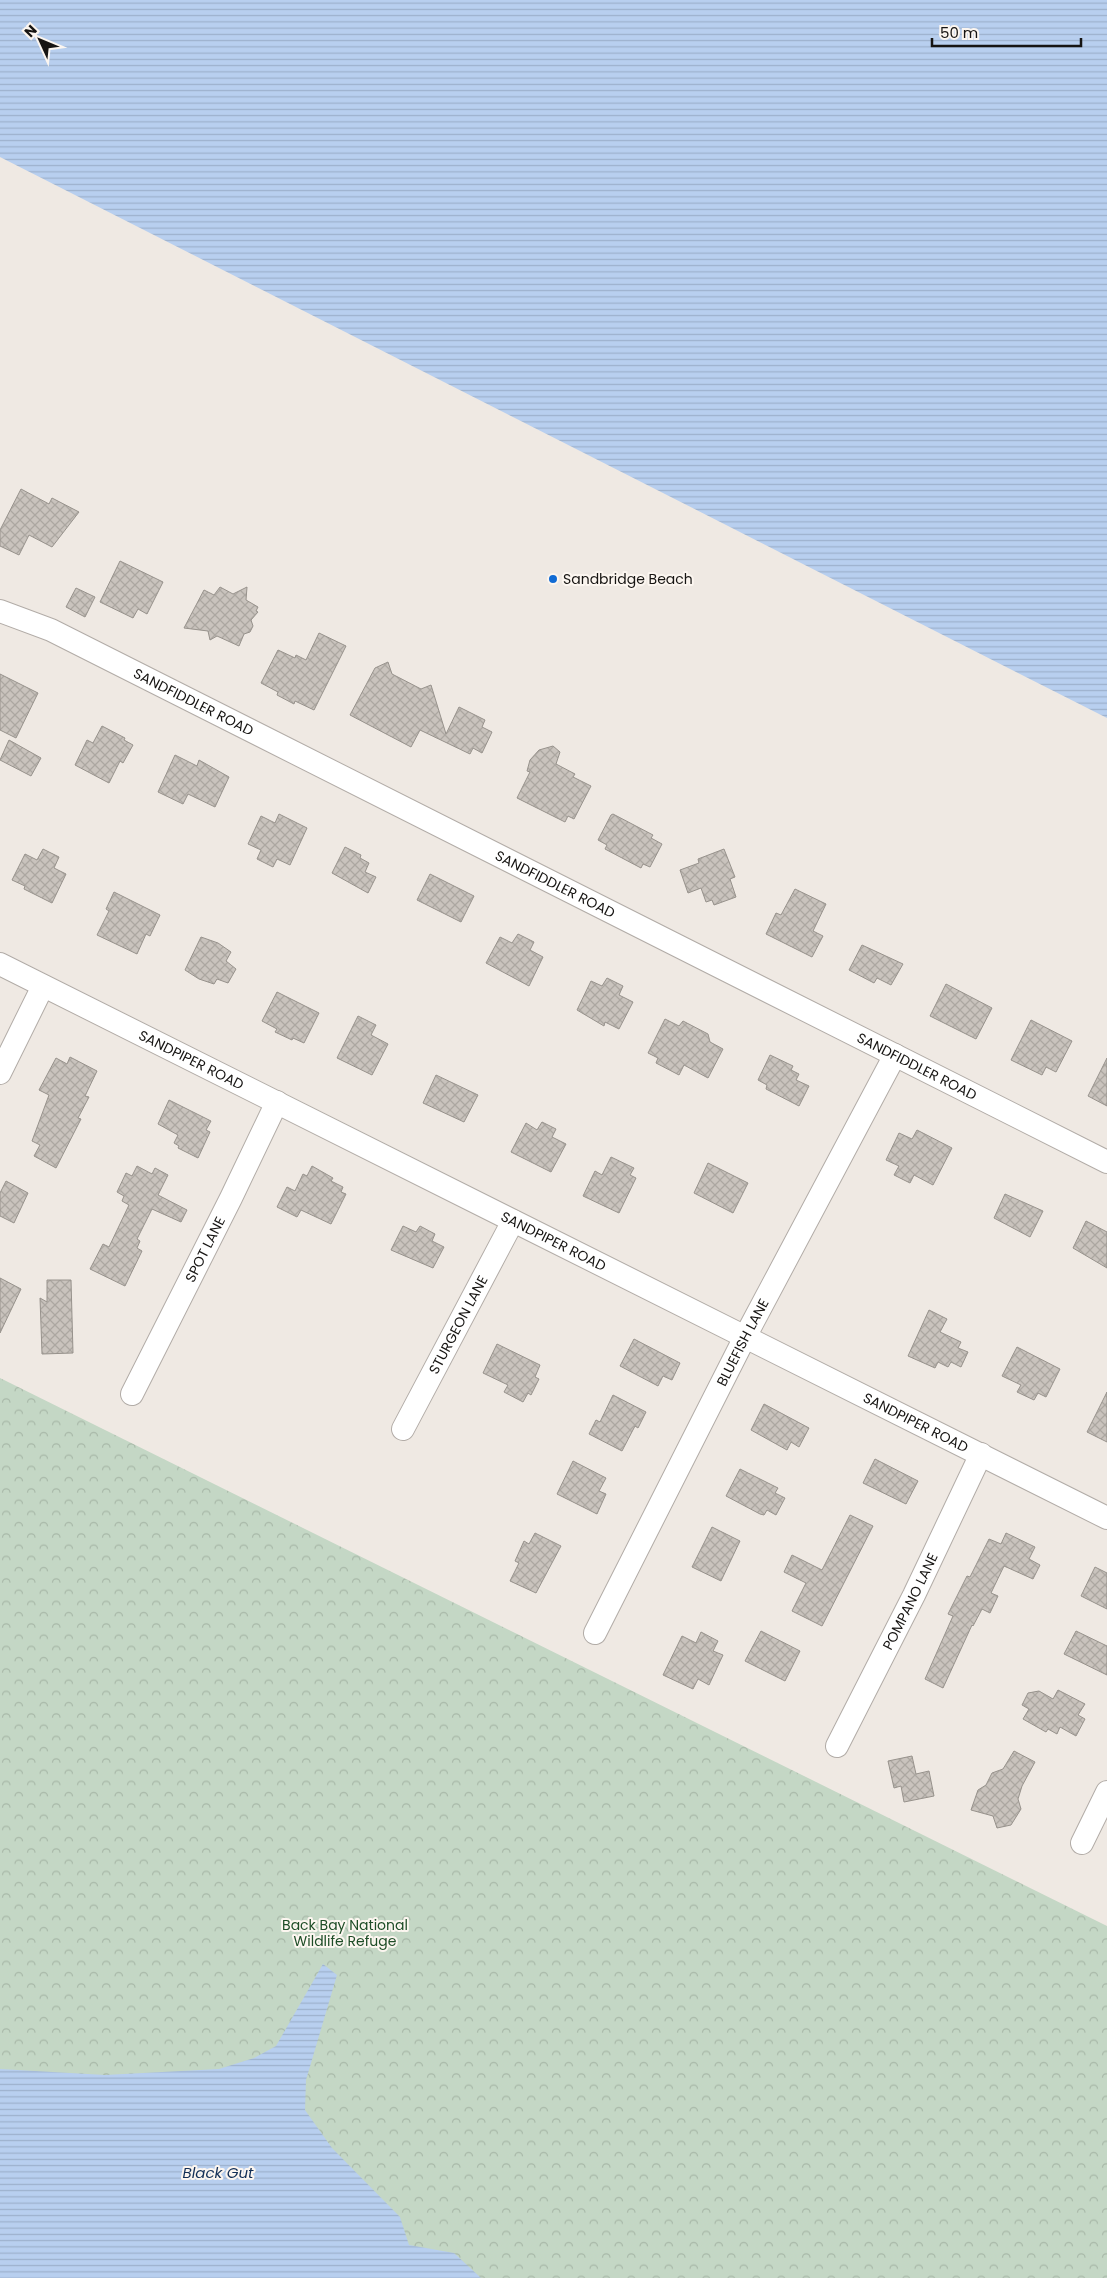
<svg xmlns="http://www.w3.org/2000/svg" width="1107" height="2278" font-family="Poppins,sans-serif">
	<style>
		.park { fill: url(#park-crowns) }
		.water { fill: url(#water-rules) }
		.building { fill: url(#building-cross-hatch); stroke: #97928c }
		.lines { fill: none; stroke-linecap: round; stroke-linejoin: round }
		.minor-casing { stroke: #b2aca7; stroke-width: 24 }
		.minor { stroke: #fff; stroke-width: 22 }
		.poi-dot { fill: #116bd4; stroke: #fcf6f0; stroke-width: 2 }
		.labels { text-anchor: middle; stroke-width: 4; stroke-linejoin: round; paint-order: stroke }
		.poi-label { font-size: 14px; fill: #161412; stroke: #fcf6f0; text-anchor: start }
		.street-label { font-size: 14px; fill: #161412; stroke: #fcf6f0 }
		.park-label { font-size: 14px; fill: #1e4d27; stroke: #fcf6f0 }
		.water-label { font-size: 15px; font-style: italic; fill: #122f57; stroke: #fcf6f0 }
	</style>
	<defs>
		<pattern id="park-crowns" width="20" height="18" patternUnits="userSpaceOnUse" patternTransform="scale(1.25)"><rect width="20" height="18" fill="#c4d7c5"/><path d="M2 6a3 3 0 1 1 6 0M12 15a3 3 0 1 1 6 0" fill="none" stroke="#a8b8a8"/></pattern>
		<pattern id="water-rules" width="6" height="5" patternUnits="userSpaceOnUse" patternTransform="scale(1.25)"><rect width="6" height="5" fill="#b8cfef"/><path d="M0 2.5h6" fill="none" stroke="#9db1cc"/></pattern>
		<pattern id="building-cross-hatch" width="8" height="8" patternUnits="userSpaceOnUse" patternTransform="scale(1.25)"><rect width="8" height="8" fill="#c9c3bd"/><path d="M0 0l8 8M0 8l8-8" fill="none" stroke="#aca7a1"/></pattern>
	</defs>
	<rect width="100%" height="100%" fill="#efe9e3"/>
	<path class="park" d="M 0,1378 L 1107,1926 L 1107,2278 L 0,2278 Z"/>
	<g class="water">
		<path d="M 0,0 L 1107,0 L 1107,718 L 0,157 Z"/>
		<path d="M 323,1964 L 337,1975 L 306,2080 L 305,2110 L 332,2148 L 400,2217 L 409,2245 L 454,2253 L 481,2278 L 0,2278 L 0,2069 L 105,2075 L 219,2069 L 254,2058 L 276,2046 Z"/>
	</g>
	<g class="building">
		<path d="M 21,489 L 49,504 L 52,498 L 79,512 L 52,547 L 29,535 L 19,555 L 0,546 L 0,530 Z"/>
		<path d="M 120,561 L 163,582 L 147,614 L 138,609 L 133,618 L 100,602 Z"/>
		<path d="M 220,587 L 233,594 L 247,587 L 246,600 L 258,607 L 256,611 L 258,612 L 251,620 L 253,626 L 250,632 L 244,634 L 239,646 L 217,636 L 210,640 L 208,631 L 184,628 L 204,590 L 214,595 Z"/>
		<path d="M 76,588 L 95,597 L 85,617 L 66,607 Z"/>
		<path d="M 319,633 L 346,646 L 314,710 L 295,701 L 294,704 L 277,695 L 278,692 L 261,683 L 278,650 L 295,658 L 296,655 L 306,660 Z"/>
		<path d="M 388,662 L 392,674 L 421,689 L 431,685 L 446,734 L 459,707 L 485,720 L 482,727 L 492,732 L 482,753 L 473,748 L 470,754 L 420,730 L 411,747 L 350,715 L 375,668 Z"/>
		<path d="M 0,674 L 38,693 L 16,738 L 0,730 Z"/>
		<path d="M 102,726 L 125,738 L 124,740 L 133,745 L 123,763 L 120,761 L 109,783 L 75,765 L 87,740 L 93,743 Z"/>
		<path d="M 9,740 L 41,758 L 31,776 L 0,760 Z"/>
		<path d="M 553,746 L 560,752 L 556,764 L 575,774 L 573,777 L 591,786 L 574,819 L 568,816 L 565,822 L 517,798 L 530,772 L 527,771 L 530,760 L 539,750 Z"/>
		<path d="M 175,755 L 197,766 L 199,760 L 229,777 L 215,807 L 188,794 L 183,804 L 158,792 Z"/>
		<path d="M 279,814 L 307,828 L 290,865 L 277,859 L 273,867 L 257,859 L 261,850 L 248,844 L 261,816 L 275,823 Z"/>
		<path d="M 613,814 L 653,835 L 651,838 L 662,844 L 650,867 L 643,864 L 641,868 L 605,849 L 607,845 L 598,840 L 611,815 Z"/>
		<path d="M 345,847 L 361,855 L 360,858 L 369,863 L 365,872 L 376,877 L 368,893 L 332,873 Z"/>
		<path d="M 43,849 L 59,857 L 54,868 L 66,874 L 52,903 L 24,889 L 25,886 L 12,880 L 25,854 L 37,860 Z"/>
		<path d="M 724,849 L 735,877 L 730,879 L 736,897 L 714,905 L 712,900 L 706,902 L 701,888 L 688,893 L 680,870 L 699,863 L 698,859 Z"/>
		<path d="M 430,874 L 474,896 L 461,922 L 417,900 Z"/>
		<path d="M 795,889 L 826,904 L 813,931 L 823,936 L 812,957 L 766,934 L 776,913 L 781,915 Z"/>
		<path d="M 114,892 L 160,915 L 150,936 L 146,934 L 137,954 L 97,935 L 109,911 L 106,909 Z"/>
		<path d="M 518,934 L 534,942 L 530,950 L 543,957 L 529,986 L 486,963 L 500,937 L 512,943 Z"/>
		<path d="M 201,937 L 218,943 L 231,952 L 226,961 L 236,969 L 228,983 L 217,979 L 214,984 L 199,979 L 185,970 Z"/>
		<path d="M 862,945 L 903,964 L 891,985 L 877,978 L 874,983 L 849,970 Z"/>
		<path d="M 607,978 L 623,986 L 619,995 L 633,1002 L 619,1029 L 605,1022 L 604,1026 L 577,1010 L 591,981 L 602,986 Z"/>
		<path d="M 946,984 L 992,1008 L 976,1039 L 930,1016 Z"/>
		<path d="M 277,992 L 319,1013 L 304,1043 L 293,1038 L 292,1040 L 275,1032 L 277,1029 L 262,1021 Z"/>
		<path d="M 358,1016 L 376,1025 L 371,1035 L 388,1044 L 372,1075 L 337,1058 Z"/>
		<path d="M 665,1019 L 679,1026 L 683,1021 L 708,1034 L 710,1042 L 723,1049 L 708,1078 L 684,1065 L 679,1075 L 656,1063 L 658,1058 L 648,1053 Z"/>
		<path d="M 1031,1020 L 1072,1041 L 1056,1072 L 1046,1067 L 1042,1075 L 1011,1060 Z"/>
		<path d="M 770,1055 L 793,1066 L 791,1070 L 799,1074 L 796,1080 L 809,1086 L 799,1106 L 766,1089 L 767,1085 L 758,1080 Z"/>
		<path d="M 70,1057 L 97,1071 L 85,1096 L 89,1097 L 78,1118 L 81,1119 L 56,1168 L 34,1156 L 40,1145 L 32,1141 L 49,1095 L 39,1090 L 56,1058 L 67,1064 Z"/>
		<path d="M 1107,1058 L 1107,1106 L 1088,1096 Z"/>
		<path d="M 436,1075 L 478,1095 L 464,1122 L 423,1103 Z"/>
		<path d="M 169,1100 L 211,1121 L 206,1130 L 210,1132 L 198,1158 L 178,1148 L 179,1146 L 174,1143 L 178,1135 L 158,1124 Z"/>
		<path d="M 542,1122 L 556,1129 L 552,1137 L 566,1144 L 551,1172 L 511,1152 L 526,1123 L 537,1130 Z"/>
		<path d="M 917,1130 L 952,1148 L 933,1185 L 914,1175 L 910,1183 L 894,1175 L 899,1166 L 886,1160 L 899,1133 L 912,1139 Z"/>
		<path d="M 611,1157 L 634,1168 L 630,1175 L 636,1178 L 619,1213 L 583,1196 L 595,1171 L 602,1175 Z"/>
		<path d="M 708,1163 L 748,1183 L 733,1213 L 694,1193 Z"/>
		<path d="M 137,1166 L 152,1174 L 155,1168 L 168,1175 L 158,1195 L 187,1210 L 181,1222 L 152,1209 L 137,1239 L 140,1241 L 137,1248 L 142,1251 L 125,1286 L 90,1269 L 103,1244 L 109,1247 L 129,1205 L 122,1201 L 124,1196 L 117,1192 L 126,1173 L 132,1176 Z"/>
		<path d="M 312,1166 L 333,1178 L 331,1181 L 343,1187 L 341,1192 L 346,1194 L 331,1224 L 301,1210 L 297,1217 L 277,1207 L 287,1187 L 295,1191 L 303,1174 L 307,1176 Z"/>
		<path d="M 6,1181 L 28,1193 L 14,1223 L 0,1216 L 0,1193 Z"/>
		<path d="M 1005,1194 L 1043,1211 L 1030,1237 L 994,1218 Z"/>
		<path d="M 1086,1221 L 1107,1232 L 1107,1268 L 1073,1248 Z"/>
		<path d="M 403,1226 L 416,1232 L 420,1226 L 435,1234 L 432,1241 L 444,1247 L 433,1268 L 391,1250 Z"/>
		<path d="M 0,1278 L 21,1289 L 0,1333 Z"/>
		<path d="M 47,1280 L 71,1280 L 73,1353 L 42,1354 L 40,1298 L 47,1302 Z"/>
		<path d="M 929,1310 L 947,1319 L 940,1332 L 961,1342 L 958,1348 L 968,1352 L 961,1367 L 951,1362 L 948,1367 L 938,1362 L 935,1368 L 908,1356 Z"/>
		<path d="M 634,1339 L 680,1363 L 672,1380 L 663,1376 L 658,1386 L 620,1366 Z"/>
		<path d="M 497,1344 L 540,1365 L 535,1377 L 539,1379 L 531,1395 L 528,1393 L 523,1402 L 504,1392 L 508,1385 L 483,1373 Z"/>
		<path d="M 1017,1347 L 1060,1369 L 1046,1397 L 1038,1393 L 1034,1400 L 1017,1392 L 1021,1385 L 1002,1376 Z"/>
		<path d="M 1107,1392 L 1107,1442 L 1087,1432 Z"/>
		<path d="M 613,1395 L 646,1412 L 638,1428 L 635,1426 L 622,1451 L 589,1434 L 596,1420 L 600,1422 Z"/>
		<path d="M 764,1404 L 809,1428 L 799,1447 L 791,1442 L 787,1450 L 751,1430 Z"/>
		<path d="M 875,1459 L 918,1481 L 906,1504 L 863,1483 Z"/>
		<path d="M 573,1461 L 606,1478 L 599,1491 L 606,1494 L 597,1514 L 557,1494 Z"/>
		<path d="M 740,1469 L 778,1488 L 775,1493 L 785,1498 L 776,1515 L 767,1510 L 764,1515 L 760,1514 L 726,1496 Z"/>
		<path d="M 850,1515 L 873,1526 L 822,1626 L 792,1611 L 806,1583 L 784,1572 L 792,1555 L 822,1570 Z"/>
		<path d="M 712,1527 L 740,1541 L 721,1581 L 692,1567 Z"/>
		<path d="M 535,1533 L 561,1546 L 536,1593 L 510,1581 L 519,1563 L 515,1561 L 524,1541 L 529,1544 Z"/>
		<path d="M 1006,1533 L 1035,1547 L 1029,1559 L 1040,1565 L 1033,1579 L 1004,1566 L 991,1593 L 998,1596 L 990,1613 L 982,1609 L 973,1626 L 972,1625 L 943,1688 L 925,1679 L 953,1616 L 948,1614 L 967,1576 L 970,1577 L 989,1539 L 1001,1544 Z"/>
		<path d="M 1095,1567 L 1107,1573 L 1107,1609 L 1081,1596 Z"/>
		<path d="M 761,1631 L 800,1651 L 785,1681 L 745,1661 Z"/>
		<path d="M 1076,1631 L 1107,1646 L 1107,1675 L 1064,1654 Z"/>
		<path d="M 701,1632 L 718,1641 L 713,1651 L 723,1655 L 709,1685 L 698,1679 L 693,1689 L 663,1675 L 682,1636 L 696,1643 Z"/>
		<path d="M 1058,1690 L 1085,1704 L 1078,1715 L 1085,1719 L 1076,1736 L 1060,1727 L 1057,1734 L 1048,1729 L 1046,1732 L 1023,1719 L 1029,1709 L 1022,1705 L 1028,1693 L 1039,1691 L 1053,1699 Z"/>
		<path d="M 1014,1751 L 1035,1762 L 1022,1786 L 1018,1799 L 1021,1809 L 1011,1825 L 997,1828 L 993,1816 L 971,1810 L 978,1790 L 986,1785 L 992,1773 L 1003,1769 Z"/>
		<path d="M 912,1756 L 916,1774 L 929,1771 L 934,1796 L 904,1802 L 901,1786 L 894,1788 L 888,1761 Z"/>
	</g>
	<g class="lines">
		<defs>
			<g id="minor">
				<path id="s1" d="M 0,611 L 51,630 L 1107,1162"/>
				<path id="s2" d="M 0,964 L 1107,1518"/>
				<path d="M 0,1073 L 43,986"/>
				<path id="s3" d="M 132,1394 L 231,1198 L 277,1102"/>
				<path id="s4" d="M 403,1429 L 513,1221"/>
				<path id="s5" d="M 595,1633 L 745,1337 L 895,1055"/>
				<path id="s6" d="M 837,1746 L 914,1595 L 981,1454"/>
				<path d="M 1082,1843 L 1107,1792"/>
			</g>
		</defs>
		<use href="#minor" class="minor-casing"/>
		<use href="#minor" class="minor"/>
	</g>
	<circle class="poi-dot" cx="553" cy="579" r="5"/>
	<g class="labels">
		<g class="poi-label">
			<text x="563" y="584">Sandbridge Beach</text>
		</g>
		<g class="street-label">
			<text dy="5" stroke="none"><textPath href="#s1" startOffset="214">SANDFIDDLER ROAD</textPath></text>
			<text dy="5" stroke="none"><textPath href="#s1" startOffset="619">SANDFIDDLER ROAD</textPath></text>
			<text dy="5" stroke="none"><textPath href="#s2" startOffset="214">SANDPIPER ROAD</textPath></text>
			<text dy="5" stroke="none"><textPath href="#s1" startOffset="1024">SANDFIDDLER ROAD</textPath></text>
			<text dy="5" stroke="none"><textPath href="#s2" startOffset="619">SANDPIPER ROAD</textPath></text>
			<text dy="5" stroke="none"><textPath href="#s3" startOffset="162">SPOT LANE</textPath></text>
			<text dy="5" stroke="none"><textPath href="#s4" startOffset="118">STURGEON LANE</textPath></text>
			<text dy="5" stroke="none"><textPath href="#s5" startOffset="326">BLUEFISH LANE</textPath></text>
			<text dy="5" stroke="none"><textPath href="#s2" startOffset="1024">SANDPIPER ROAD</textPath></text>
			<text dy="5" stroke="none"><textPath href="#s6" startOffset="162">POMPANO LANE</textPath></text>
		</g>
		<g class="park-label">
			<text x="345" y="1930">Back Bay National<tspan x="345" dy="16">Wildlife Refuge</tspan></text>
		</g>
		<g class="water-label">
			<text x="218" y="2178">Black Gut</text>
		</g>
	</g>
	<g transform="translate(40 40) rotate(314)" stroke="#fcf6f0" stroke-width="4" paint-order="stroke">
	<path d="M0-4L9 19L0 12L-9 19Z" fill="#161412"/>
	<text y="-8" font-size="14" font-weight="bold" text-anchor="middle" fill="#161412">N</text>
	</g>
	<path d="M932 38v8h149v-8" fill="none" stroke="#161412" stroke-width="2.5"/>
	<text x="940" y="38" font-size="15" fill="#161412" stroke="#fcf6f0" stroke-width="4" paint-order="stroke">50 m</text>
</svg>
